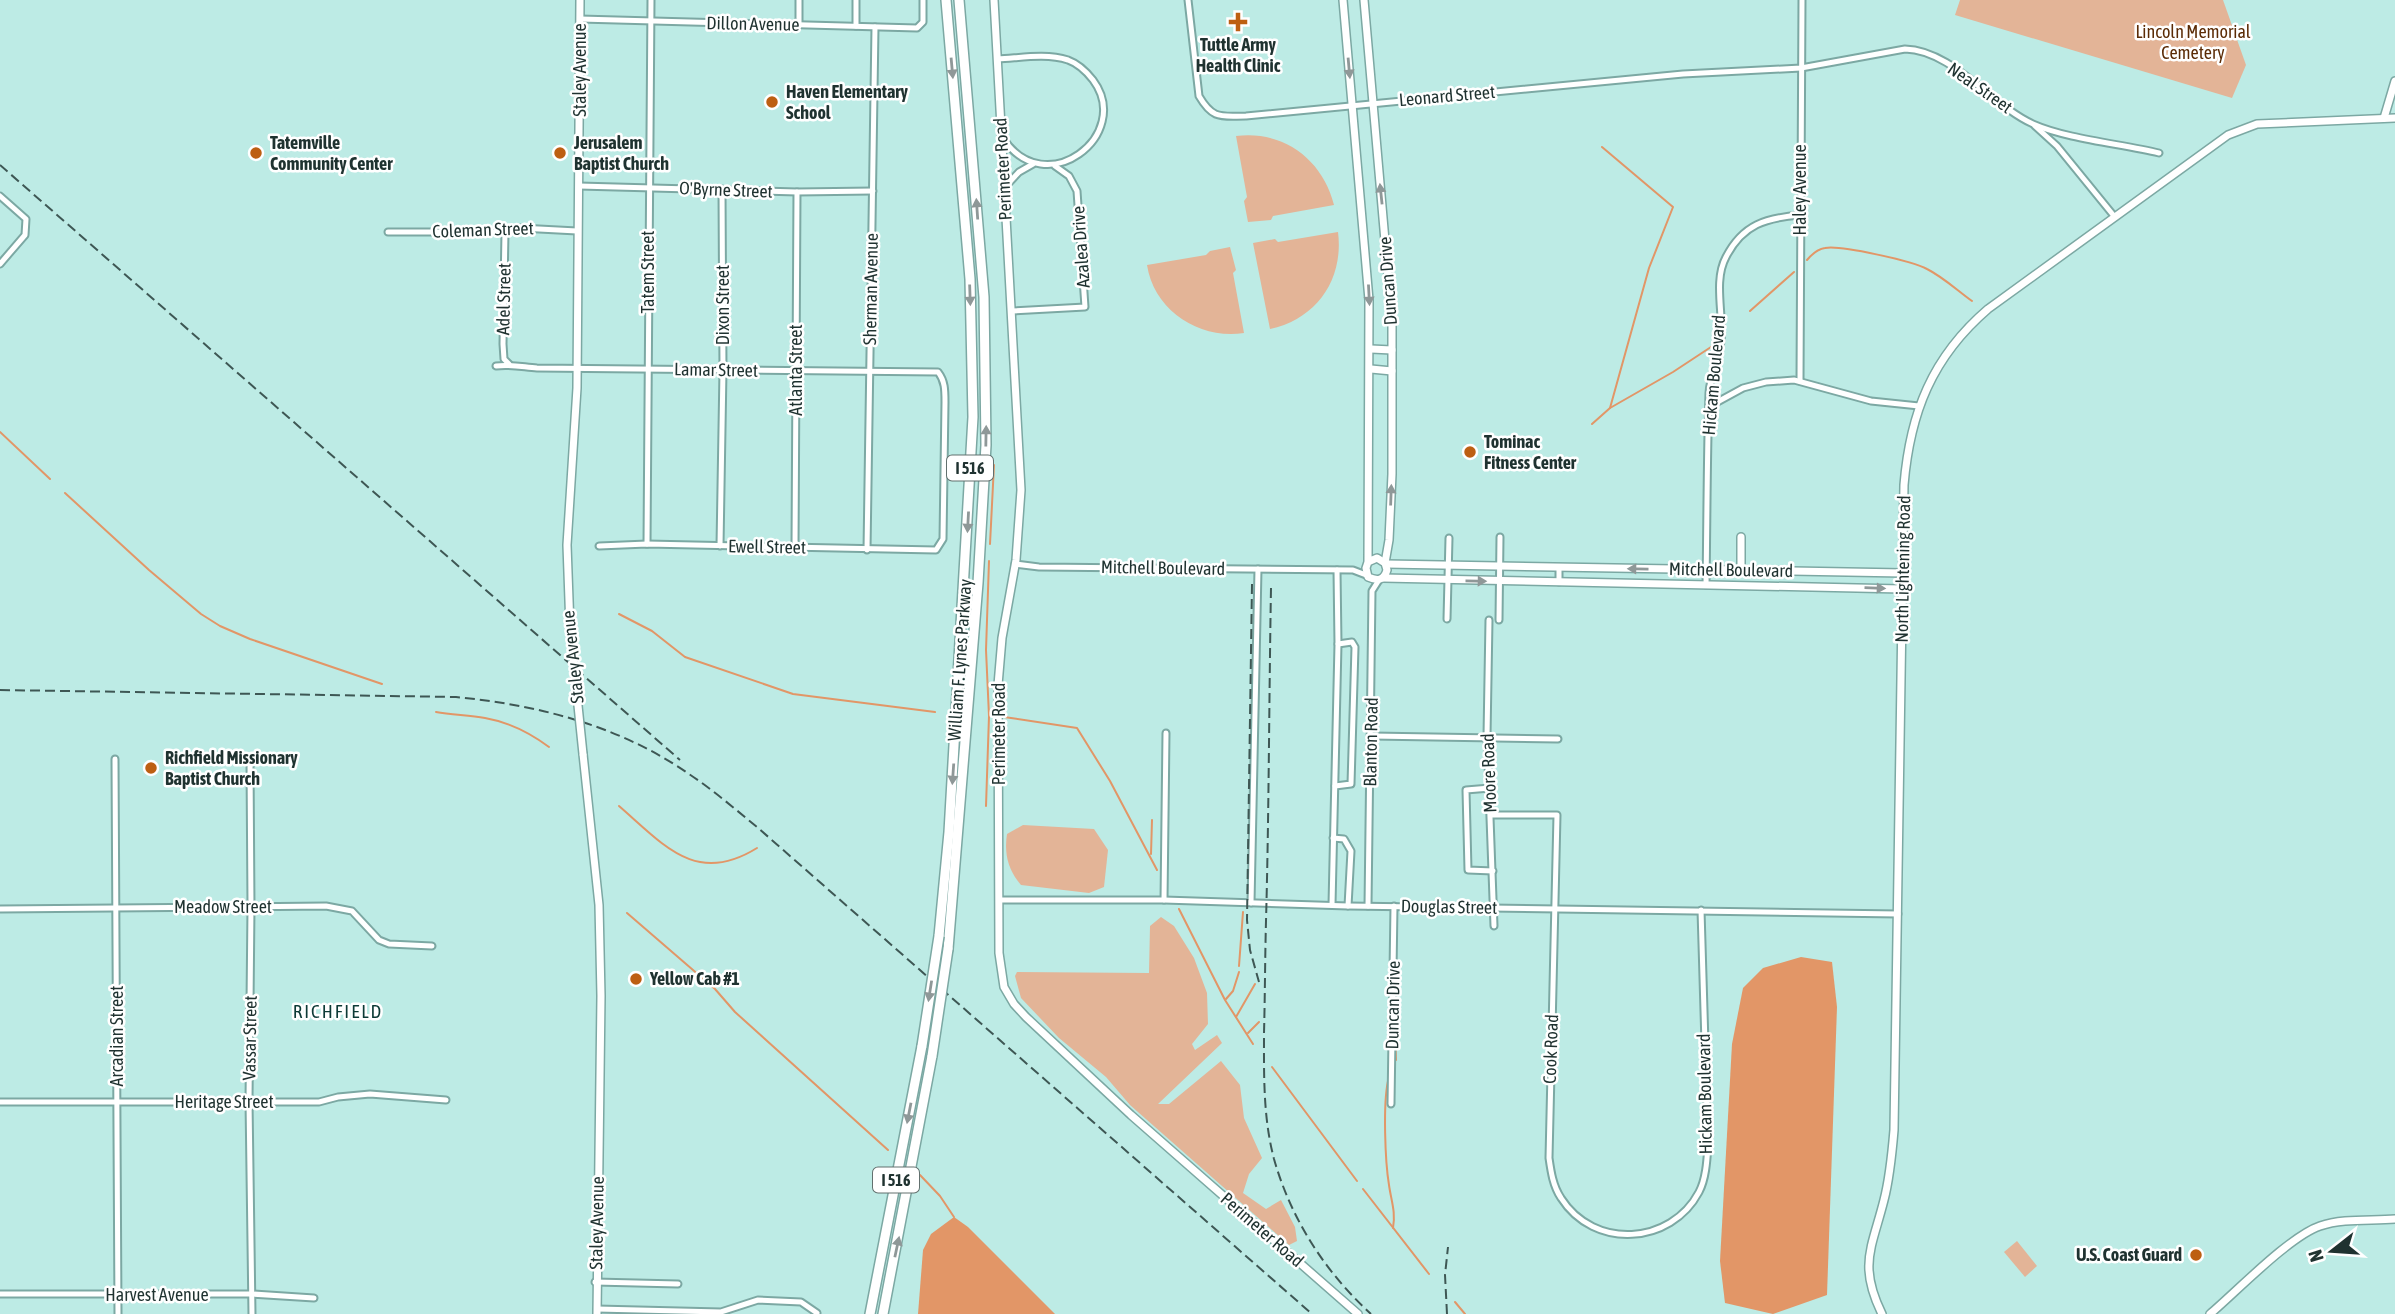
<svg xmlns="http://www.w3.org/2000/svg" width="2395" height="1314" font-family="'Asap Condensed',sans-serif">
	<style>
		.green { fill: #e3b497 }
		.water { fill: #e29667 }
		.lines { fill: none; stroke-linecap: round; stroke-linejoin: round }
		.stream { stroke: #e29667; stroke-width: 2 }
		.street-casing { stroke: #7ca8a3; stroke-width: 9 }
		.secondary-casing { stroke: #7ca8a3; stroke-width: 10 }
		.highway-casing { stroke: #7ca8a3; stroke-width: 12 }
		.street { stroke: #fff; stroke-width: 5 }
		.secondary { stroke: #fff; stroke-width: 7 }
		.highway { stroke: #fff; stroke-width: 9 }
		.rail { stroke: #3e5754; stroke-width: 2; stroke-dasharray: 10 5; stroke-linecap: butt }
		.secondary-bridge-casing { stroke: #7ca8a3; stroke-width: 10; stroke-linecap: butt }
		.highway-bridge-casing { stroke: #7ca8a3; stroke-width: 12; stroke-linecap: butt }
		.secondary-bridge { stroke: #fff; stroke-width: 7 }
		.highway-bridge { stroke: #fff; stroke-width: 9 }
		.oneway { fill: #8f9898 }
		.poi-dot { fill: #bd5f12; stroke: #fff; stroke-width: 2.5 }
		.labels { text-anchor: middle; stroke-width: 5; stroke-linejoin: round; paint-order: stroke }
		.shield { fill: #fff; stroke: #62706e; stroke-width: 2 }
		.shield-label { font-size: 16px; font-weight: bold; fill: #1f3230 }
		.street-label { font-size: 18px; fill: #1f3230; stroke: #fff }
		.park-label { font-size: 18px; fill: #5b2b05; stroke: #fff }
		.poi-label { font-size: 18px; font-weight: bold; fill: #1f3230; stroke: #fff; text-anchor: start }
		.neighbourhood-label { font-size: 19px; letter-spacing: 2px; fill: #0c3a36; stroke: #fff }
	</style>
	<rect width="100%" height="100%" fill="#bdebe5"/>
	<g class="green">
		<path d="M 1960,0 L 2223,0 L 2246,65 L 2232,98 L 1955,15 Z"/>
		<path d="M 1236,136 C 1284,130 1323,160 1334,205 L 1273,216 L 1271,220 L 1248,222 L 1244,201 L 1247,197 Z"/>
		<path d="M 1338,232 C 1344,279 1317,319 1270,329 L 1253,243 L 1275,239 L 1278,242 Z"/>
		<path d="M 1230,247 L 1236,270 L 1233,273 L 1244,333 C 1200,340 1154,311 1147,265 L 1206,255 L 1210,251 Z"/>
		<path d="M 1023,825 L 1094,829 L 1108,850 L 1104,887 L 1089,893 L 1021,885 C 1008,870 1004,854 1007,834 Z"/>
		<path d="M 1161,917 L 1174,926 L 1194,958 L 1207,993 L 1208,1024 L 1192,1044 L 1195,1050 L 1217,1035 L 1222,1043 L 1158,1104 L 1169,1104 L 1221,1061 L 1240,1085 L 1244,1118 L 1262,1158 L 1249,1174 L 1243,1193 L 1266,1209 L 1281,1200 L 1295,1227 L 1297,1241 L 1289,1245 L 1130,1105 L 1106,1077 L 1059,1038 L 1021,998 L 1015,976 L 1017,972 L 1149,973 L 1150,926 Z"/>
		<path d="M 2017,1241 L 2037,1266 L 2025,1277 L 2004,1252 Z"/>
	</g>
	<g class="water">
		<path d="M 1801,957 L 1832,962 L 1837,1007 L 1827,1295 L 1773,1314 L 1725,1303 L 1720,1261 L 1732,1044 L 1743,988 L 1763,968 Z"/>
		<path d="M 954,1217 L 968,1227 L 1055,1314 L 918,1314 L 923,1250 L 931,1234 Z"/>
	</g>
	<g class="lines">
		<g class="stream">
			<path d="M 1807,260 C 1812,254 1818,249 1825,248 C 1841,245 1912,261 1927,269 C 1943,277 1958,291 1972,301"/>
			<path d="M 1750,311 L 1794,272"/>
			<path d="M 1610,408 L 1673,372 L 1714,345"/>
			<path d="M 1592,424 L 1610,408 L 1649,268 L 1673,207 L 1602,147"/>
			<path d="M 0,432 L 50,479"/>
			<path d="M 65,493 L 149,570 L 201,614 L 220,626 L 250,639 L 382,684"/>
			<path d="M 990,544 L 994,465"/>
			<path d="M 619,614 L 652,631 L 685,657 L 793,694 L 935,712"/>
			<path d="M 436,712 C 452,715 468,715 485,718 C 508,722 530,733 549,747"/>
			<path d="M 1004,717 L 1077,728 L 1110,781 L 1157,870"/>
			<path d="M 619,806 C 664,845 696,886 757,848"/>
			<path d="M 986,806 L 989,716 L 986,650 L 989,561"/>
			<path d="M 1151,854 L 1152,820"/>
			<path d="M 1179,909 L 1225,1000 L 1253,1044"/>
			<path d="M 627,913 L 715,989 L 735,1012 L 888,1150"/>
			<path d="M 1239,966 L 1243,912"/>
			<path d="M 1226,999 L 1233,991 L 1239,972"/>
			<path d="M 1236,1017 L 1255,984"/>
			<path d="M 1395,1032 L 1396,1060"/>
			<path d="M 1248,1033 L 1259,1022"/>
			<path d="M 1272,1067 L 1357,1181"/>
			<path d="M 1388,1081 C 1383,1104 1385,1161 1389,1185 C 1391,1200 1396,1212 1393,1228"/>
			<path d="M 920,1175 L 940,1196 L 954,1217"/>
			<path d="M 1363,1189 L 1429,1274"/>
			<path d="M 1455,1302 L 1465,1314"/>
		</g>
		<defs>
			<g id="street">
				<path d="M 856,0 L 856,26"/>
				<path d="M 1188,0 L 1199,96 C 1213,120 1221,116 1246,116 L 1683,74 L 1801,68 L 1905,49 C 1952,50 1991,105 2033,124 C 2067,139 2122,144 2159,153"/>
				<path d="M 580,19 L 917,28 L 923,22 L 923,0"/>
				<path d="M 799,25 L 799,0"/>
				<path d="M 998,59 C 1020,58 1046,53 1068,60 C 1079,64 1086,71 1093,80 C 1134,135 1045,203 1003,138"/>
				<path d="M 2035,126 L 2057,146 L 2114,216"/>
				<path d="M 579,186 L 797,192 L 873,191"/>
				<path d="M 1004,188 L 1019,172 L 1033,164"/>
				<path d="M 0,196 L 26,219 L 25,235 L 0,264"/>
				<path d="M 388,232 L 505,232 L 520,228 L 577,231"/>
				<path d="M 505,232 L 503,344 L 504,359 L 509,364"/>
				<path d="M 1012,311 L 1085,307 L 1077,191 L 1069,176 L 1055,166"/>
				<path d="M 496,366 C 510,364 523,367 537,368 L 938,372 C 945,381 945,390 945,402 L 943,539 L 936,550 L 647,544 L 599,546"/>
				<path d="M 1800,381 L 1802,0"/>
				<path d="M 1710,406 L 1743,388 L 1766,382 L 1794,380 L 1871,401 L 1919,406"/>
				<path d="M 647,544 L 651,0"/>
				<path d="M 720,546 L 723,370 L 722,189"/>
				<path d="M 795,548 L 797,192"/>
				<path d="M 867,550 L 875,27"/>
				<path d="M 1015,564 L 1039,567 L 1353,570 L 1366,575"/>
				<path d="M 1559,582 L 1559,568"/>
				<path d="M 1706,585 C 1707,521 1707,457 1709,393 C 1710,375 1719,358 1721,341 C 1724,315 1713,281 1726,257 C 1743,224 1766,218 1800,215"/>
				<path d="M 1447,619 L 1449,538"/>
				<path d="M 1489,620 L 1487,736 L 1494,926"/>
				<path d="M 1499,620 L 1500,537"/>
				<path d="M 1372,736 L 1558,739"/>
				<path d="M 115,759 L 118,1314"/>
				<path d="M 250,762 L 251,907 L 249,1101 L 252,1314"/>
				<path d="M 1335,786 L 1351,784 L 1355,647 L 1352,642 L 1338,644"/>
				<path d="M 1490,788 L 1466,790 L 1468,870 L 1493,871"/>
				<path d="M 1491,815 L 1557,815 L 1549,1158 C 1551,1172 1553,1186 1561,1198 C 1594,1250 1671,1245 1699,1192 C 1706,1179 1707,1160 1708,1145 L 1701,910"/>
				<path d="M 1333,838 L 1344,839 L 1351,851 L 1348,906"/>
				<path d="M 999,900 L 1164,900 L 1348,906 L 1898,914"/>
				<path d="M 1164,900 L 1166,733"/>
				<path d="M 1251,903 L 1258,569"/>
				<path d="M 1332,905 L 1338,644 L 1337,570"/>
				<path d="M 1368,906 L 1372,591 L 1379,580"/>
				<path d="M 0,909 L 326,906 L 352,911 L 379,940 L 389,944 L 432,946"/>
				<path d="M 0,1102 L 319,1102 L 338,1097 L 370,1094 L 446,1100"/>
				<path d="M 1391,1104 L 1394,906"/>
				<path d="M 595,1282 L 678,1284"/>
				<path d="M 0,1294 L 252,1294 L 314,1298"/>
				<path d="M 597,1309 L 721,1312 L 758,1300 L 801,1302 L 817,1313"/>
			</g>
			<g id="secondary">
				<path d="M 994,0 L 1021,490 L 1016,560 L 1002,638 L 998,685 L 999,953 L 1004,987 L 1014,1004 L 1026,1017 L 1131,1115 L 1358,1314"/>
				<path d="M 1343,0 L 1369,300 L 1368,562 L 1366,568 L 1368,577 C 1377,581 1384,581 1387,570 L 1385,563 L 1377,558 L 1368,562"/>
				<path d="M 1364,0 L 1392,321 L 1392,474 L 1389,540 L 1385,563"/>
				<path d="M 2384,118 L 2395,81"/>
				<path d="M 1371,349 L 1392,350"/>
				<path d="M 1371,369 L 1392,371"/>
				<path d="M 1741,537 L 1741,570"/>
				<path d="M 1386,564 L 1903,573"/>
				<path d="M 1383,578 L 1902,589"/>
				<path d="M 570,628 L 567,545 L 577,388 L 580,0"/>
				<path d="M 583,754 L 599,905 L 601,996 L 597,1314"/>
				<path d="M 1882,1314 C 1858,1265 1872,1248 1884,1200 C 1890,1177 1892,1154 1894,1130 L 1904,485 C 1910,413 1932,357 1988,309 L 2228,135 L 2257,124 L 2395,118"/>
				<path d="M 2210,1314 C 2236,1292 2290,1236 2320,1226 C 2343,1218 2371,1221 2395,1219"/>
			</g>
			<g id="highway">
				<path d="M 939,936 L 949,832 L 973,417 L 970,279 L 946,0"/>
				<path d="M 948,949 L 978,583 L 986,445 L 984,297 L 959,0"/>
				<path d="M 870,1314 L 922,1046"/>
				<path d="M 883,1314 L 932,1056"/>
			</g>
		</defs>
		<use href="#street" class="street-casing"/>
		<use href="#secondary" class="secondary-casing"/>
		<use href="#highway" class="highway-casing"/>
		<use href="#street" class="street"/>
		<use href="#secondary" class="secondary"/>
		<use href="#highway" class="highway"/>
		<g class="rail">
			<path d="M 0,165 L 680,760"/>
			<path d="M 1252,584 L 1247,920 L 1250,950 L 1259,982"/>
			<path d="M 1271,588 C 1269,699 1269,810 1266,921 C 1265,958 1265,996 1264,1033 C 1264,1075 1263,1117 1274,1159 C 1291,1219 1325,1272 1371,1314"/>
			<path d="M 0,690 L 456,697 C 539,705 620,726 689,774 C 713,790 735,809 757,827 L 1312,1314"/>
			<path d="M 1447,1314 L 1445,1275 L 1448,1247"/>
		</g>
		<defs>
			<path id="secondary-bridge" d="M 570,628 L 583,754"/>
			<g id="highway-bridge">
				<path d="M 922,1046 L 939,936"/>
				<path d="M 932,1056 L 948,949"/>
			</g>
		</defs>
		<use href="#secondary-bridge" class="secondary-bridge-casing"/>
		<use href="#highway-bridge" class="highway-bridge-casing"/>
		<use href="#secondary-bridge" class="secondary-bridge"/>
		<use href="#highway-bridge" class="highway-bridge"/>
	</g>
	<defs><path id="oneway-solid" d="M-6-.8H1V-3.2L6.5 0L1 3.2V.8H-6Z" transform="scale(1.75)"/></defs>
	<g class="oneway">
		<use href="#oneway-solid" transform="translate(952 68) rotate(85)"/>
		<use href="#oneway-solid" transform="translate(1349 68) rotate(85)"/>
		<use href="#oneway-solid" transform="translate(1381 194) rotate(-96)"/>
		<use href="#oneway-solid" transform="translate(977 209) rotate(-94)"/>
		<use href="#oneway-solid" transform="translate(970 295) rotate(88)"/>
		<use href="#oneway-solid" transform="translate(1369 295) rotate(87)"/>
		<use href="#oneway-solid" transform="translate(986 436) rotate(-89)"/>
		<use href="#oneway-solid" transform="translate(1391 495) rotate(-88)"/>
		<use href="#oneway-solid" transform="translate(968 522) rotate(93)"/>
		<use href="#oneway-solid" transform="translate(1638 569) rotate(-179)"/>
		<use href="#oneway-solid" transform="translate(1476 581) rotate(1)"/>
		<use href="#oneway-solid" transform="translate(1875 588) rotate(2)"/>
		<use href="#oneway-solid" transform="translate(953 774) rotate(94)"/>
		<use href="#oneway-solid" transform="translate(930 991) rotate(99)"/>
		<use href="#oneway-solid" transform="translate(909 1113) rotate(101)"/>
		<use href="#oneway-solid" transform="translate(897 1247) rotate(-78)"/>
	</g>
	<g class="poi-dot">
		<path d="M1234.5 11.5h7v7h7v7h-7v7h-7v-7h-7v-7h7z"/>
		<circle cx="772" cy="102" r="7"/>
		<circle cx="256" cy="153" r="7"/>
		<circle cx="560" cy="153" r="7"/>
		<circle cx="1470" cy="452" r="7"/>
		<circle cx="151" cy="768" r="7"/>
		<circle cx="636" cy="979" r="7"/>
		<circle cx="2196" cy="1255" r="7"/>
	</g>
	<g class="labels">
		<g class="shield">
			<rect x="947" y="455.5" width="46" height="25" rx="5"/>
			<rect x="873" y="1167.5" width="46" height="25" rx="5"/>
		</g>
		<g class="shield-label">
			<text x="970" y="474">I 516</text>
			<text x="896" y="1186">I 516</text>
		</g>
		<g class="street-label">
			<text transform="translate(753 24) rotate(1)" y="6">Dillon Avenue</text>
			<text transform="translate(580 70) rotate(-90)" y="6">Staley Avenue</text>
			<text transform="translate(1980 88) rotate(35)" y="6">Neal Street</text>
			<text transform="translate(1447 96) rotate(-5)" y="6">Leonard Street</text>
			<text transform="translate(1003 169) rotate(-93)" y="6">Perimeter Road</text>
			<text transform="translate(726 190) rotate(2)" y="6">O'Byrne Street</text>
			<text transform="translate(1800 190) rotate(-90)" y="6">Haley Avenue</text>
			<text transform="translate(483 230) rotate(-2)" y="6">Coleman Street</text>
			<text transform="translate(1081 247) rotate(-94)" y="6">Azalea Drive</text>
			<text transform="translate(648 272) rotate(-90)" y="6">Tatem Street</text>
			<text transform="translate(1388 281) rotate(-94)" y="6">Duncan Drive</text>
			<text transform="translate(871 289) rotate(-89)" y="6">Sherman Avenue</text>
			<text transform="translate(504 299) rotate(-89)" y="6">Adel Street</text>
			<text transform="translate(723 305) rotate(-90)" y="6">Dixon Street</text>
			<text transform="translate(716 370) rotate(1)" y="6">Lamar Street</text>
			<text transform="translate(796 370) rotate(-90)" y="6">Atlanta Street</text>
			<text transform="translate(1714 375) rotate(-85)" y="6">Hickam Boulevard</text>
			<text transform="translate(767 547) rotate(1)" y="6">Ewell Street</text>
			<text transform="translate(1163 568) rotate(1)" y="6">Mitchell Boulevard</text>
			<text transform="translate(1903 569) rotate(-89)" y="6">North Lightening Road</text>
			<text transform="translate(1731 570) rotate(1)" y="6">Mitchell Boulevard</text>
			<text transform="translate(573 657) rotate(-96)" y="6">Staley Avenue</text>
			<text transform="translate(960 660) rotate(-86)" y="6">William F. Lynes Parkway</text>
			<text transform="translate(999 734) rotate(-90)" y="6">Perimeter Road</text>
			<text transform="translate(1371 742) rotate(-89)" y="6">Blanton Road</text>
			<text transform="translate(1489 773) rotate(-92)" y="6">Moore Road</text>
			<text x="223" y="913">Meadow Street</text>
			<text transform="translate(1449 907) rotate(1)" y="6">Douglas Street</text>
			<text transform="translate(1393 1005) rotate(-89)" y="6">Duncan Drive</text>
			<text transform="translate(117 1036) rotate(-90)" y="6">Arcadian Street</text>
			<text transform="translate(250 1038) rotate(-89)" y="6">Vassar Street</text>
			<text transform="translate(1551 1049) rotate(-88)" y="6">Cook Road</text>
			<text transform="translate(1705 1094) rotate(-91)" y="6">Hickam Boulevard</text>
			<text x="224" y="1108">Heritage Street</text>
			<text transform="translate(597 1223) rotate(-89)" y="6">Staley Avenue</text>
			<text transform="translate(1262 1230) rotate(41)" y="6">Perimeter Road</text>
			<text x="157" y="1301">Harvest Avenue</text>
		</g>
		<g class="park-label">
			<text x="2193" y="38">Lincoln Memorial<tspan x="2193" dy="21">Cemetery</tspan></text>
		</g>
		<g class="poi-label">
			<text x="1238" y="51" text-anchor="middle">Tuttle Army<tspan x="1238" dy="21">Health Clinic</tspan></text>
			<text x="786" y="98">Haven Elementary<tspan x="786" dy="21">School</tspan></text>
			<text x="270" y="149">Tatemville<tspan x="270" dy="21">Community Center</tspan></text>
			<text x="574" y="149">Jerusalem<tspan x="574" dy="21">Baptist Church</tspan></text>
			<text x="1484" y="448">Tominac<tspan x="1484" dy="21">Fitness Center</tspan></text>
			<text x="165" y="764">Richfield Missionary<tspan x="165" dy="21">Baptist Church</tspan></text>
			<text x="650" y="985">Yellow Cab #1</text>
			<text x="2182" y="1261" text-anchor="end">U.S. Coast Guard</text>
		</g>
		<g class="neighbourhood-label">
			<text x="338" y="1018">RICHFIELD</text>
		</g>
	</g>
	<g transform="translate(2332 1251) rotate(253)" stroke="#ffffff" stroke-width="5" paint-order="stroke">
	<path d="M0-5L12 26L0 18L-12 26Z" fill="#1f3230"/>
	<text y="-10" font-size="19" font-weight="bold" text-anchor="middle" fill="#1f3230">N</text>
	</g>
</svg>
